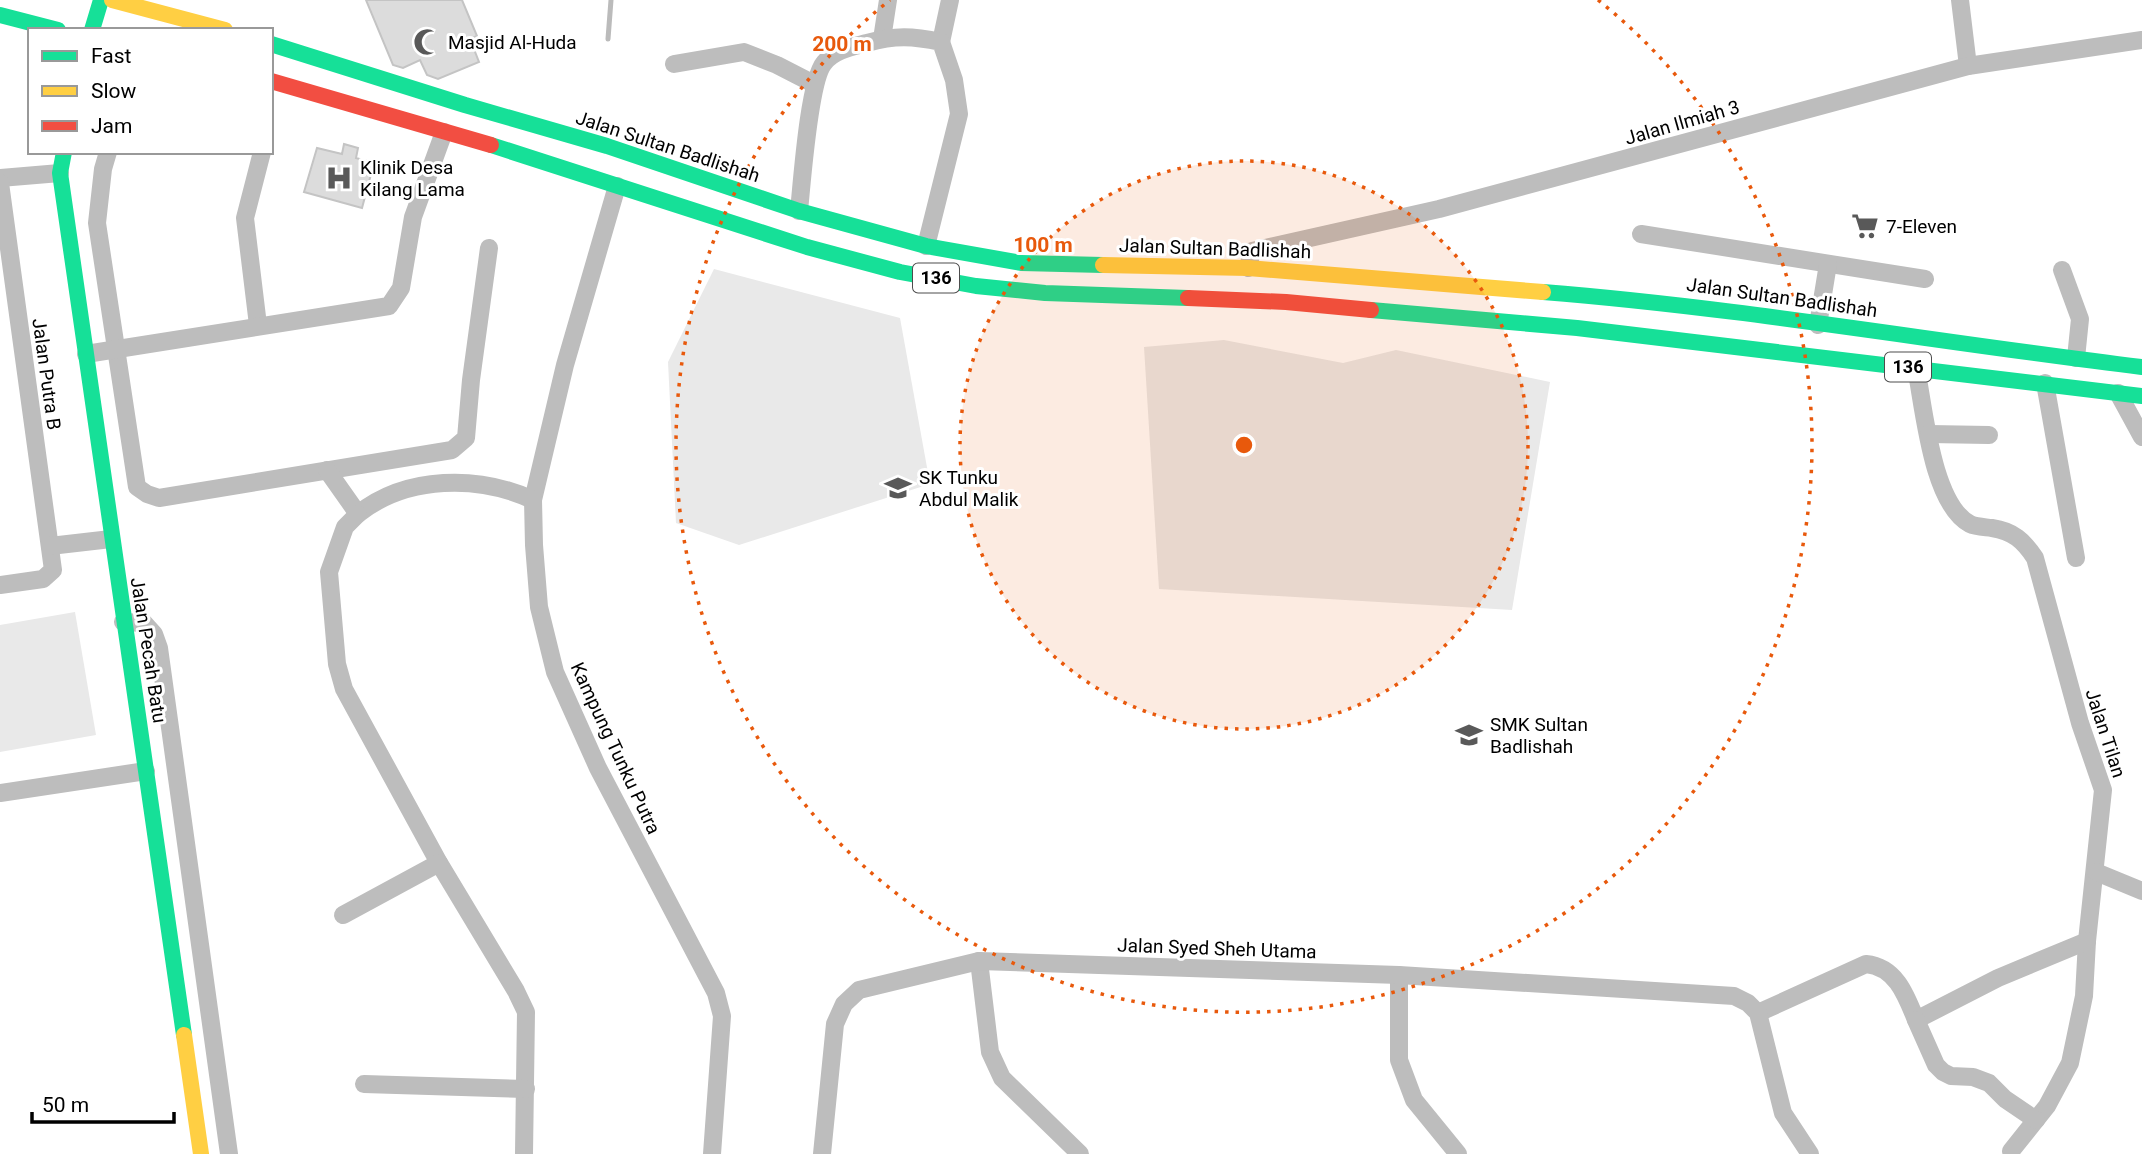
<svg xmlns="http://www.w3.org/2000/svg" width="2142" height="1154" font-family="Roboto,sans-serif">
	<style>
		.green { fill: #e9e9e9 }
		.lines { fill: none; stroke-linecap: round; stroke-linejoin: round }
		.stream { stroke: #bbb; stroke-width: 5 }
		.building { fill: #dcdcdc; stroke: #c4c4c4; stroke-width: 2 }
		.street { stroke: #bdbdbd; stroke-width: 18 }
		.fast { stroke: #16e098; stroke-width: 16 }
		.slow { stroke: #ffcf43; stroke-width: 16 }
		.jam { stroke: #f24e42; stroke-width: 16 }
		.ring { fill: none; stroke: #e8590c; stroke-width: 3.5; stroke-dasharray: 3.5 7 }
		.labels { text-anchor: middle; stroke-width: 6; stroke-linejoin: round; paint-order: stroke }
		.shield { fill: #fff; stroke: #4c4c4c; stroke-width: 2 }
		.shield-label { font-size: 18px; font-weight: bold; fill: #000 }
		.poi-label { font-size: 19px; fill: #000; stroke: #fff; text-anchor: start }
		.street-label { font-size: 19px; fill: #000; stroke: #fff }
		.centre { fill: #e8590c; stroke: #fff; stroke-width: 3.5 }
		.ring-label { font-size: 21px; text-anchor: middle; font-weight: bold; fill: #e8590c; stroke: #fff; stroke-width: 6; stroke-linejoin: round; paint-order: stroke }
	</style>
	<rect width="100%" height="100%" fill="#fff"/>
	<g class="green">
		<path d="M 714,269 L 900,318 L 930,484 L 739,545 L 676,523 L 668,362 Z"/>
		<path d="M 1224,340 L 1343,363 L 1396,350 L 1550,382 L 1512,610 L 1159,589 L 1144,347 Z"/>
		<path d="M 75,612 L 96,735 L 0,752 L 0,625 Z"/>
	</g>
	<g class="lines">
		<path class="stream" d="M 608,39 L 611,0"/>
	</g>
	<g class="building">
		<path d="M 366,0 L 462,0 L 477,36 L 470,39 L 479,62 L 438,79 L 427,75 L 420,60 L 403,68 L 393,65 Z"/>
		<path d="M 344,144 L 358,148 L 356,158 L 374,163 L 362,208 L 304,192 L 317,148 L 342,154 Z"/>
	</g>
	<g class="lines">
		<g class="street">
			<path d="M 1960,0 L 1968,66"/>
			<path d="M 882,39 L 888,0"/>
			<path d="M 941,42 L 950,0"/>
			<path d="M 674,64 L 744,52 L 777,65 L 814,84"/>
			<path d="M 108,152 L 103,169 L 97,223 L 137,487 L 147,494 L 159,498 L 452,450 L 466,438 L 471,380 L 489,248"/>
			<path d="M 0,178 L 60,173"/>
			<path d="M 0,183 L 53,570 L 43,579 L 0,585"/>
			<path d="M 617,186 L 565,365 L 533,500 L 534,545 L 539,607 L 555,672 L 598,768 L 716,993 L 722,1016 L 712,1154"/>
			<path d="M 799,211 C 802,182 809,81 824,63 C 834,50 852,47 867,43 C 895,35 913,36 941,42 L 954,80 L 959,114 L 926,246"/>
			<path d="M 1641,234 L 1925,279"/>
			<path d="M 1248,268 L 1252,251 L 1439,209 L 1968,66 L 2142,40"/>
			<path d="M 2062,270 L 2080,319 L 2076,358"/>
			<path d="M 258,325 L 245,218 L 262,152"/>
			<path d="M 1818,325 L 1828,264"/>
			<path d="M 86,354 L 389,306 L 401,288 L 413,217 L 444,132"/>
			<path d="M 1916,368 C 1924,408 1932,504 1970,524 C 1976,527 1985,527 1992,528 C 2013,531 2024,541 2035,558 L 2080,723 L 2103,790 L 2087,941 L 2084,996 L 2070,1063 L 2047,1106 L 2011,1151"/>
			<path d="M 2045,383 L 2076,558"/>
			<path d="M 2118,393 L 2142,437"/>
			<path d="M 1929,434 L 1989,435"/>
			<path d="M 327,470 L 358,514 C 407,475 479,475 533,500"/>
			<path d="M 358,514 L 345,527 L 329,572 L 337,664 L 344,689 L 439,863 L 516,991 L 526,1012 L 524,1154"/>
			<path d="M 50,546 L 111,539"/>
			<path d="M 123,622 L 144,623 L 154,634 L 159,648 L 229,1154"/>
			<path d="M 0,793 L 146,771"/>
			<path d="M 2096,872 L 2142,891"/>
			<path d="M 343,915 L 439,863"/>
			<path d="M 979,961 L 990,1052 L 1002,1078 L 1080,1154"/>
			<path d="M 1399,975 L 1399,1060 L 1414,1100 L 1458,1154"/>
			<path d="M 1758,1013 L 1866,964 C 1896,967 1906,995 1916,1020 L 1998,978 L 2087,941"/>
			<path d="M 1916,1020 L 1936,1065 L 1943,1072 L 1951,1076 L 1973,1077 L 1989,1083 L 2005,1099 L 2036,1120"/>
			<path d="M 364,1084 L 526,1089"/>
			<path d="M 822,1154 L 835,1024 L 844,1004 L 859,990 L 979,961 L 1399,975 L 1734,996 L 1748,1003 L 1758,1013 L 1783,1113 L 1810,1154"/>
		</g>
		<g class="fast">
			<path d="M 0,15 L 58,30"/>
			<path d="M 92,30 L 101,0"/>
			<path d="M 271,44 L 465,105 L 607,146 L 799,211 L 926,246 L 1021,263 L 1103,265"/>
			<path d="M 491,145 L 807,247 L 900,272 L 976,286 L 1045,293 L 1188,298"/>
			<path d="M 64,152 L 60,173 L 184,1035"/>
			<path d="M 1543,292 C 1744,308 1942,343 2142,367"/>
			<path d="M 1371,310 L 1577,328 L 2142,396"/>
		</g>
		<g class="slow">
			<path d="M 112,0 L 225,30"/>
			<path d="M 1103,265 L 1248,268 L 1543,292"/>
			<path d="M 184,1035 L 201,1154"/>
		</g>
		<g class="jam">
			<path d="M 271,81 L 491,145"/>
			<path d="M 1188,298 L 1286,302 L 1371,310"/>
		</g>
	</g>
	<circle cx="1244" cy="445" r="284" fill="#e8590c" fill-opacity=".12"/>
	<g class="ring">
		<circle cx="1244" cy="445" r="284"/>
		<path d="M1598 0A568 568 0 1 1 890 0"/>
	</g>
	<defs>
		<symbol id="mosque-bare" viewBox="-9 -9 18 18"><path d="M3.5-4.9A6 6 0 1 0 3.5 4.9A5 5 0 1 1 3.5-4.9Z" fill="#595959" stroke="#fff" stroke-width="2.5" paint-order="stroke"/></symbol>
		<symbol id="hospital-bare" viewBox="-9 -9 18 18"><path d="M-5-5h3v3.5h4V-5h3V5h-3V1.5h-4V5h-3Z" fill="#595959" stroke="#fff" stroke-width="2.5" paint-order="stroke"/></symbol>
		<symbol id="supermarket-bare" viewBox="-9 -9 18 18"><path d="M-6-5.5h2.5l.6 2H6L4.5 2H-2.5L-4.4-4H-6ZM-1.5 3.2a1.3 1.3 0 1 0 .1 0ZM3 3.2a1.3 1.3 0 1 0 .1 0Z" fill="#595959" stroke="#fff" stroke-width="2.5" paint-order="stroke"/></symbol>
		<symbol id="school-bare" viewBox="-9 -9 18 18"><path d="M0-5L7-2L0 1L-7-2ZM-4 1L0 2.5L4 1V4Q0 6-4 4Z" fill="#595959" stroke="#fff" stroke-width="2.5" paint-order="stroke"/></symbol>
	</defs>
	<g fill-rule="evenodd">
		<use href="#mosque-bare" x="408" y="23" width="38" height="38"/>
		<use href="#hospital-bare" x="320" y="159" width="38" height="38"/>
		<use href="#supermarket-bare" x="1846" y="207" width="38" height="38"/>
		<use href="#school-bare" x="879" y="469" width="38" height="38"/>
		<use href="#school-bare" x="1450" y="716" width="38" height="38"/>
	</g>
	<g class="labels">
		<g class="shield">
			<rect x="913" y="263.5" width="46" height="29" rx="5"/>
			<rect x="1885" y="352.5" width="46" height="29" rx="5"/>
		</g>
		<g class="shield-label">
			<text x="936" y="284">136</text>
			<text x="1908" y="373">136</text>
		</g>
		<g class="poi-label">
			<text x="448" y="49">Masjid Al-Huda</text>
			<text x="360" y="174">Klinik Desa<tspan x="360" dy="22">Kilang Lama</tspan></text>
			<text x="1886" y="233">7-Eleven</text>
			<text x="919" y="484">SK Tunku<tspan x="919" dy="22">Abdul Malik</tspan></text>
			<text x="1490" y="731">SMK Sultan<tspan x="1490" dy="22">Badlishah</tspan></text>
		</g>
		<g class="street-label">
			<text transform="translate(1682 122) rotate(-16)" y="7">Jalan Ilmiah 3</text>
			<text transform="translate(668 146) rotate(18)" y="7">Jalan Sultan Badlishah</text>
			<text transform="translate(1215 248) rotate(2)" y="7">Jalan Sultan Badlishah</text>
			<text transform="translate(1782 297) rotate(8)" y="7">Jalan Sultan Badlishah</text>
			<text transform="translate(47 374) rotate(82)" y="7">Jalan Putra B</text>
			<text transform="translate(149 650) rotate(81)" y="7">Jalan Pecah Batu</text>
			<text transform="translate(2106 733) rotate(72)" y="7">Jalan Tilan</text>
			<text transform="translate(616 748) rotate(65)" y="7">Kampung Tunku Putra</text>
			<text transform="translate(1217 948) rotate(2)" y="7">Jalan Syed Sheh Utama</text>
		</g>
	</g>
	<circle cx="1244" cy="445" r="10" class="centre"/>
	<g class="ring-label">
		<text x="842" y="51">200 m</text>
		<text x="1043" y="252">100 m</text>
	</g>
	<rect x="28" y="28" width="245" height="126" fill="#ffffff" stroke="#999999" stroke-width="2"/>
	<rect x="42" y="51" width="35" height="10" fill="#16e098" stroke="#999999" stroke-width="2"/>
	<text x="91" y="63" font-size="21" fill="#000000">Fast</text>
	<rect x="42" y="86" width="35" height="10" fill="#ffcf43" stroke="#999999" stroke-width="2"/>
	<text x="91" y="98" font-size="21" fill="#000000">Slow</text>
	<rect x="42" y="121" width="35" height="10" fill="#f24e42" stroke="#999999" stroke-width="2"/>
	<text x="91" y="133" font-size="21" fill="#000000">Jam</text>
	<path d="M32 1112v10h142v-10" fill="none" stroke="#000000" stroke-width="3.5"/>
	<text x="42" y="1112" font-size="21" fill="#000000" stroke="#ffffff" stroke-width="5" paint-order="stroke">50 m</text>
</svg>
